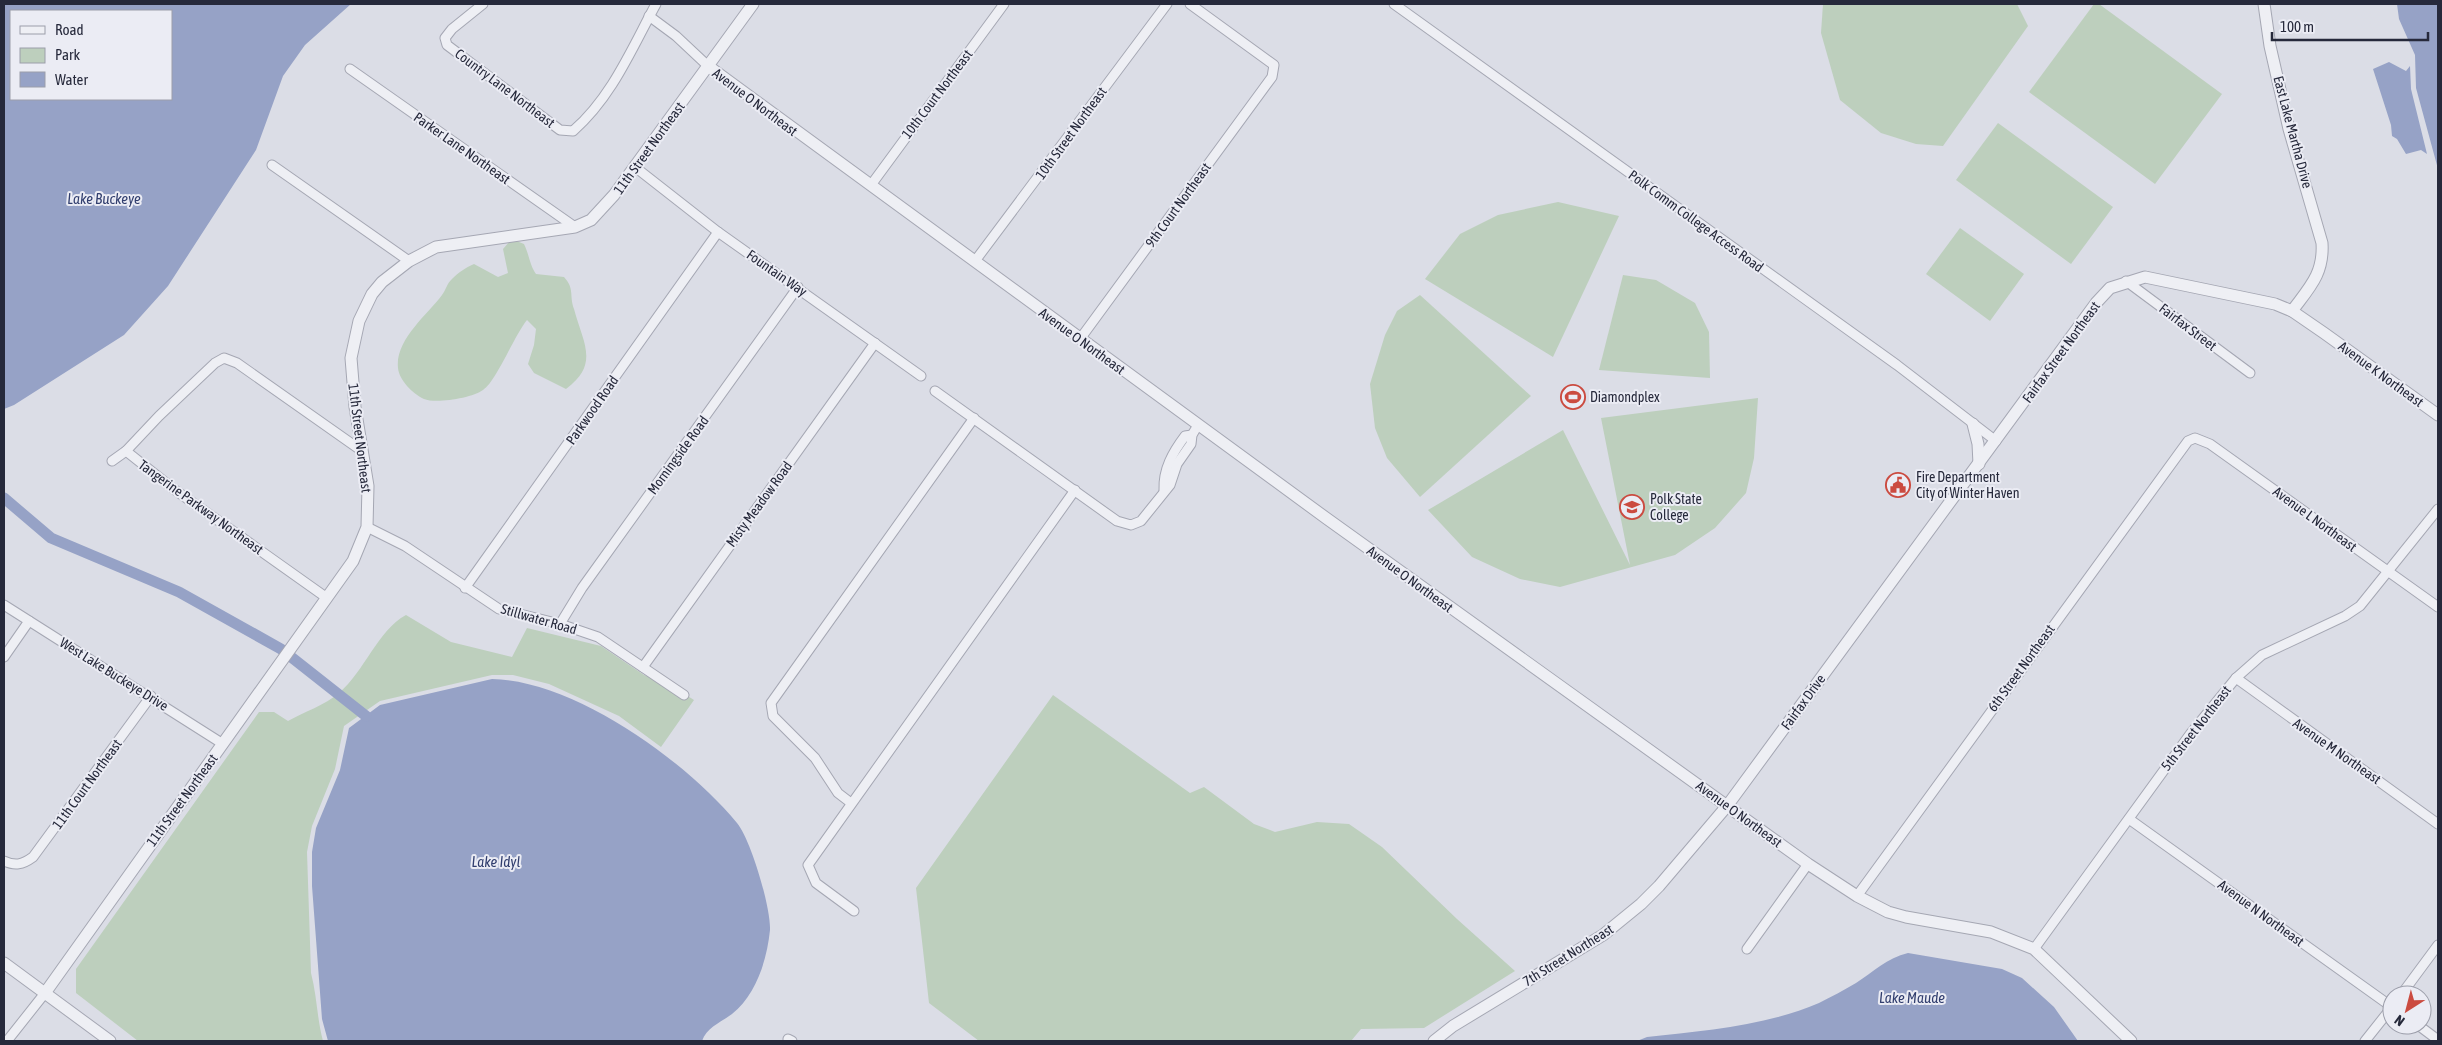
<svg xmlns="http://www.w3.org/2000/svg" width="2442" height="1045" font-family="'Asap Condensed',sans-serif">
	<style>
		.green { fill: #bdcfbd }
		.water { fill: #96a2c6; fill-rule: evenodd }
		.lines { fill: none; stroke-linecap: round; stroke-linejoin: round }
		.canal { stroke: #96a2c6; stroke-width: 11 }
		.minor-casing { stroke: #a5a7b3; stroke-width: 11 }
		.tertiary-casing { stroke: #a5a7b3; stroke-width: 13 }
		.minor { stroke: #eeeff4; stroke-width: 9 }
		.tertiary { stroke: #eeeff4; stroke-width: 11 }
		.labels { text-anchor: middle; stroke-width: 4; stroke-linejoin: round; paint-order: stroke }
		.street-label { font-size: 14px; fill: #26293b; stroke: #ebecf4 }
		.poi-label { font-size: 14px; fill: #26293b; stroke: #ebecf4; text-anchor: start }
		.water-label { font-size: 15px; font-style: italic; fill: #313e6e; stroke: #ebecf4 }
	</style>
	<rect width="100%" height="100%" fill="#dbdde6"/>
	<g class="green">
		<path d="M 1823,4 L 2017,4 L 2028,26 L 1943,146 L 1916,144 L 1881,133 L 1840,100 L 1821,33 Z"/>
		<path d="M 2094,4 L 2099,4 L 2222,94 L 2155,184 L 2029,92 Z"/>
		<path d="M 1998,123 L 2113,207 L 2071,264 L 1956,180 Z"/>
		<path d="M 1558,202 L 1619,216 L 1553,357 L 1425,279 L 1460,234 L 1498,215 Z"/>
		<path d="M 1960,228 L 2024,274 L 1990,321 L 1926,274 Z"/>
		<path d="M 514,240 L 524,244 C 529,254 530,266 536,274 L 564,277 C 575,289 569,295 574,309 C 583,343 600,364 566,389 L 534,373 L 528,364 L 534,345 L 536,329 L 527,320 C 514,336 496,382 483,390 C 472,398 436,404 424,399 C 413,394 399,380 398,368 C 395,340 427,315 442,295 C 446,290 447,283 452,279 C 459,272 465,268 474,264 L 498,277 L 508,273 L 503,249 L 510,241 Z"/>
		<path d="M 1623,275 L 1656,280 L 1695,303 L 1709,332 L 1710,378 L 1599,370 Z"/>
		<path d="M 1420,295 L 1531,396 L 1420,497 L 1387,458 L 1375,428 L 1370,384 L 1385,335 L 1397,311 Z"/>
		<path d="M 1758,398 L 1754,458 L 1746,493 L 1715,528 L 1675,555 L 1560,587 L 1520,579 L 1472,557 L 1428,510 L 1563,430 L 1630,565 L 1601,418 Z"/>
		<path d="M 406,615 L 451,642 L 512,657 L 527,628 L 601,646 L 644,675 L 672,686 L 694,700 L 661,747 L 619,716 L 549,684 L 513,675 L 492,675 L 380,701 L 344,726 L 335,769 L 312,826 L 307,852 L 311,973 C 317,996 317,1019 323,1041 L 138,1041 L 76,993 L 76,969 L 259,712 L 274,712 L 288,721 C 304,712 325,705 339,693 C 364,672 378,630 406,615 Z"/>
		<path d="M 1053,695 L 1190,793 L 1204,787 L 1254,824 L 1275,832 L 1317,822 L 1349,824 L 1382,847 L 1457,919 L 1515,971 L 1424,1028 L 1361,1029 L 1351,1041 L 979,1041 L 929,1003 L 916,888 Z"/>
	</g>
	<g class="water">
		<path d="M 4,4 L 351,4 L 305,45 L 283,76 L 256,150 L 168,286 L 124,335 L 14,405 L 4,409 ZM 11,11 L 171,11 L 171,99 L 11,99 Z"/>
		<path d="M 2397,4 L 2438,4 L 2438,169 L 2416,88 L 2415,55 L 2399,19 Z"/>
		<path d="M 2389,62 L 2406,71 L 2410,66 L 2411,89 L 2427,154 L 2421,150 L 2406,154 L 2397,139 L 2392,136 L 2391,125 L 2373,69 Z"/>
		<path d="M 492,679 C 574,680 686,761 737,823 C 751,840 771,908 770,930 C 767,960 756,995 732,1014 C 720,1023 707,1027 702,1041 L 328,1041 L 322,1019 L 312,886 L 312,852 L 316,828 L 340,770 L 349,728 L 380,705 Z"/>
		<path d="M 1908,953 L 2002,969 L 2022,978 L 2054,1007 L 2078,1041 L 1637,1041 L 1647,1037 C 1703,1031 1766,1026 1819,1003 C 1831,997 1844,990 1856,983 C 1873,972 1887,958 1908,953 Z"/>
	</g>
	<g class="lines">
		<path class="canal" d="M 4,498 L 51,538 L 179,592 L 281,649 L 366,716"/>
		<defs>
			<g id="minor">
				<path d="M 483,4 L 452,29 L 445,38 L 447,45 L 560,130 L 573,131 C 612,97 632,48 656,4"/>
				<path d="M 1394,4 L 1897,365 L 1996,441"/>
				<path d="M 649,16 L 676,36 L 708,66"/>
				<path d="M 350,69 L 575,227"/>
				<path d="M 272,165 L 409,261"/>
				<path d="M 635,167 L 718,232 L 921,376"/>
				<path d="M 871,185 L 1004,4"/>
				<path d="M 975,261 L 1167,4"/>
				<path d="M 2126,281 L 2250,373"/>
				<path d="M 1080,339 L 1272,77 L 1274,65 L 1190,4"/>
				<path d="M 935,391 L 1117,521 L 1131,525 L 1141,521 L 1170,485 L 1177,464 L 1191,444 L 1192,435 L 1198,425"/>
				<path d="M 126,451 L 175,490 L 327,598"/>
				<path d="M 112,461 L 126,451 L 159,416 L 215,363 L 224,358 L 237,363 L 362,451"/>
				<path d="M 1164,490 C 1163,469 1173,452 1185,436 L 1192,435"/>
				<path d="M 367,527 L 405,546 L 499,609 L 560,624 L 598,637 L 684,695"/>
				<path d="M 465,588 L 718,232"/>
				<path d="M 4,605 L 223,744"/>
				<path d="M 560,624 L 582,588 L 798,287"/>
				<path d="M 4,657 L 29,621"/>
				<path d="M 643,667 L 875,343"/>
				<path d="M 2236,678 L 2438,824"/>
				<path d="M 851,803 L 838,793 L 815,758 L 773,716 L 771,703 L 974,418"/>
				<path d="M 2129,819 L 2392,1007"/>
				<path d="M 4,861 C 15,866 22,865 33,857 L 151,696"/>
				<path d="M 1857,896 L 2188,441 L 2195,438 L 2210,444 L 2438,607"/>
				<path d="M 854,911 L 816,883 L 808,865 L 1075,490"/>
				<path d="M 1747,949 L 1808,864"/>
				<path d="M 2034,949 L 2191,733 L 2236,678 L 2262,655 L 2345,616 L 2360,606 L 2438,509"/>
				<path d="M 2401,995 L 2438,945"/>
				<path d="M 2418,1025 L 2438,1040"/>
				<path d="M 788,1039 L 792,1041"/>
				<path d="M 7,1041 L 45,993"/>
				<path d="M 2365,1041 L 2392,1007"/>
			</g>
			<g id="tertiary">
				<path d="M 2264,4 L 2270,46 L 2289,129 L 2322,243 C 2324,274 2309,288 2292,311"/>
				<path d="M 708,66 L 1326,518 L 1808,864 L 1857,896 L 1888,912 L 1906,917 L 1991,932 L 2034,949 L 2131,1041"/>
				<path d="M 1973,424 L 1978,444 L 1979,464"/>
				<path d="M 4,963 L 110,1041"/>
				<path d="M 45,993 L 353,561 L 367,527 L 368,486 L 355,407 L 351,358 L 359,321 L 372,294 L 382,282 L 409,261 L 436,247 L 575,227 L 591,220 L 614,195 L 753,4"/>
				<path d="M 1434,1041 L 1453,1026 L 1603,935 L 1641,904 L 1659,886 L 1727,806 L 2096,303 L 2110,288 L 2145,277 L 2275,304 L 2292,311 L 2324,333 L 2438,415"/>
			</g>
		</defs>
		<use href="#minor" class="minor-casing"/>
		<use href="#tertiary" class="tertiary-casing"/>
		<use href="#minor" class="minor"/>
		<use href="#tertiary" class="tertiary"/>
	</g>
	<defs>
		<symbol id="stadium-ring" viewBox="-11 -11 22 22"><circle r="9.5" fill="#ebecf4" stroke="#cb4b40" stroke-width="1.5"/><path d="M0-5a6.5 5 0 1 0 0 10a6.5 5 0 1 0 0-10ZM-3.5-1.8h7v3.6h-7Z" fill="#cb4b40"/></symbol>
		<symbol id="civic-ring" viewBox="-11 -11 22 22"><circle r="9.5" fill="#ebecf4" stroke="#cb4b40" stroke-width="1.5"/><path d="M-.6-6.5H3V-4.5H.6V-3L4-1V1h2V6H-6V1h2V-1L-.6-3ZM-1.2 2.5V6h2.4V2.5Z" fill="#cb4b40"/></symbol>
		<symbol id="university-ring" viewBox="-11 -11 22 22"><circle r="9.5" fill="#ebecf4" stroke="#cb4b40" stroke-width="1.5"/><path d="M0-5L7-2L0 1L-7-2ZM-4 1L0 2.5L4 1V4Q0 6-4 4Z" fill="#cb4b40"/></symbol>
	</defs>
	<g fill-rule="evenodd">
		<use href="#stadium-ring" x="1559" y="383" width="28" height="28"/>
		<use href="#civic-ring" x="1884" y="471" width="28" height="28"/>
		<use href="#university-ring" x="1618" y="493" width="28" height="28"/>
	</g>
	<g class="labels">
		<g class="street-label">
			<text transform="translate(505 88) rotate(37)" y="5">Country Lane Northeast</text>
			<text transform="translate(937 94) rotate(-53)" y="5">10th Court Northeast</text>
			<text transform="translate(755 102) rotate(37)" y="5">Avenue O Northeast</text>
			<text transform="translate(2293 132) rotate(75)" y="5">East Lake Martha Drive</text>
			<text transform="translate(1071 133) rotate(-54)" y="5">10th Street Northeast</text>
			<text transform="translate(462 148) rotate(35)" y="5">Parker Lane Northeast</text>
			<text transform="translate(649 148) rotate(-54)" y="5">11th Street Northeast</text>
			<text transform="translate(1178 205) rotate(-54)" y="5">9th Court Northeast</text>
			<text transform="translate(1696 221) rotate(36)" y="5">Polk Comm College Access Road</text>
			<text transform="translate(777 273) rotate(35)" y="5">Fountain Way</text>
			<text transform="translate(2188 327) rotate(37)" y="5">Fairfax Street</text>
			<text transform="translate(1082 341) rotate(36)" y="5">Avenue O Northeast</text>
			<text transform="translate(2061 352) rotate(-54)" y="5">Fairfax Street Northeast</text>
			<text transform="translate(2381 374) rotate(36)" y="5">Avenue K Northeast</text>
			<text transform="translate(592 410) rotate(-55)" y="5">Parkwood Road</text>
			<text transform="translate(360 438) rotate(83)" y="5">11th Street Northeast</text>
			<text transform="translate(678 455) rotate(-54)" y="5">Morningside Road</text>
			<text transform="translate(759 504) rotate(-54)" y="5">Misty Meadow Road</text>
			<text transform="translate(201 507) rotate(36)" y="5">Tangerine Parkway Northeast</text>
			<text transform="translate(2315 519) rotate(36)" y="5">Avenue L Northeast</text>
			<text transform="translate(1410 579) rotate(36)" y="5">Avenue O Northeast</text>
			<text transform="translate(539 619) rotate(16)" y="5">Stillwater Road</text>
			<text transform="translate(2021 668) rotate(-54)" y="5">6th Street Northeast</text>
			<text transform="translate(114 674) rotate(32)" y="5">West Lake Buckeye Drive</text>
			<text transform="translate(1803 702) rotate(-54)" y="5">Fairfax Drive</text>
			<text transform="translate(2196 728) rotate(-52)" y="5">5th Street Northeast</text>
			<text transform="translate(2337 751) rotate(35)" y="5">Avenue M Northeast</text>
			<text transform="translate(87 784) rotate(-54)" y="5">11th Court Northeast</text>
			<text transform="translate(182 800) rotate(-54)" y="5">11th Street Northeast</text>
			<text transform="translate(1739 814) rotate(36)" y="5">Avenue O Northeast</text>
			<text transform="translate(2261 913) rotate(36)" y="5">Avenue N Northeast</text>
			<text transform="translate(1568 955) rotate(-32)" y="5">7th Street Northeast</text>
		</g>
		<g class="poi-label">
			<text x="1590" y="402">Diamondplex</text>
			<text x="1916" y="482">Fire Department<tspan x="1916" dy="16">City of Winter Haven</tspan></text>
			<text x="1650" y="504">Polk State<tspan x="1650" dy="16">College</tspan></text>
		</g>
		<g class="water-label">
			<text x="104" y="204">Lake Buckeye</text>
			<text x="496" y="867">Lake Idyl</text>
			<text x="1912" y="1003">Lake Maude</text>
		</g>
	</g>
	<rect width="2442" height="1045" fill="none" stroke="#26293b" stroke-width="10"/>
	<rect x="10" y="10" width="162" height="90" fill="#ebecf4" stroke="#9c9eaa"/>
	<rect x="20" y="26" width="25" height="8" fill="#eeeff4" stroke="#9c9eaa"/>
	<text x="55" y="35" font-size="15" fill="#26293b">Road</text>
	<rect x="20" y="48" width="25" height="15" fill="#bdcfbd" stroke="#9c9eaa"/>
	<text x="55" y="60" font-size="15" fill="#26293b">Park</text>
	<rect x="20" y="72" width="25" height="15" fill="#96a2c6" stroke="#9c9eaa"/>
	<text x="55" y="85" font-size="15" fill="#26293b">Water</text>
	<g transform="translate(2407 1010) rotate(216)"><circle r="24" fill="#ebecf4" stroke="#9c9eaa"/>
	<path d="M0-4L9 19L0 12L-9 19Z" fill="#cb4b40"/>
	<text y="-8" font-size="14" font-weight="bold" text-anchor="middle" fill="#26293b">N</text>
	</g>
	<path d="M2272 32v8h156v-8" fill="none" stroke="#26293b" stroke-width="2.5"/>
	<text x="2280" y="32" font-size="15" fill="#26293b" stroke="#ebecf4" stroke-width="4" paint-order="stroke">100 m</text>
</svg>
